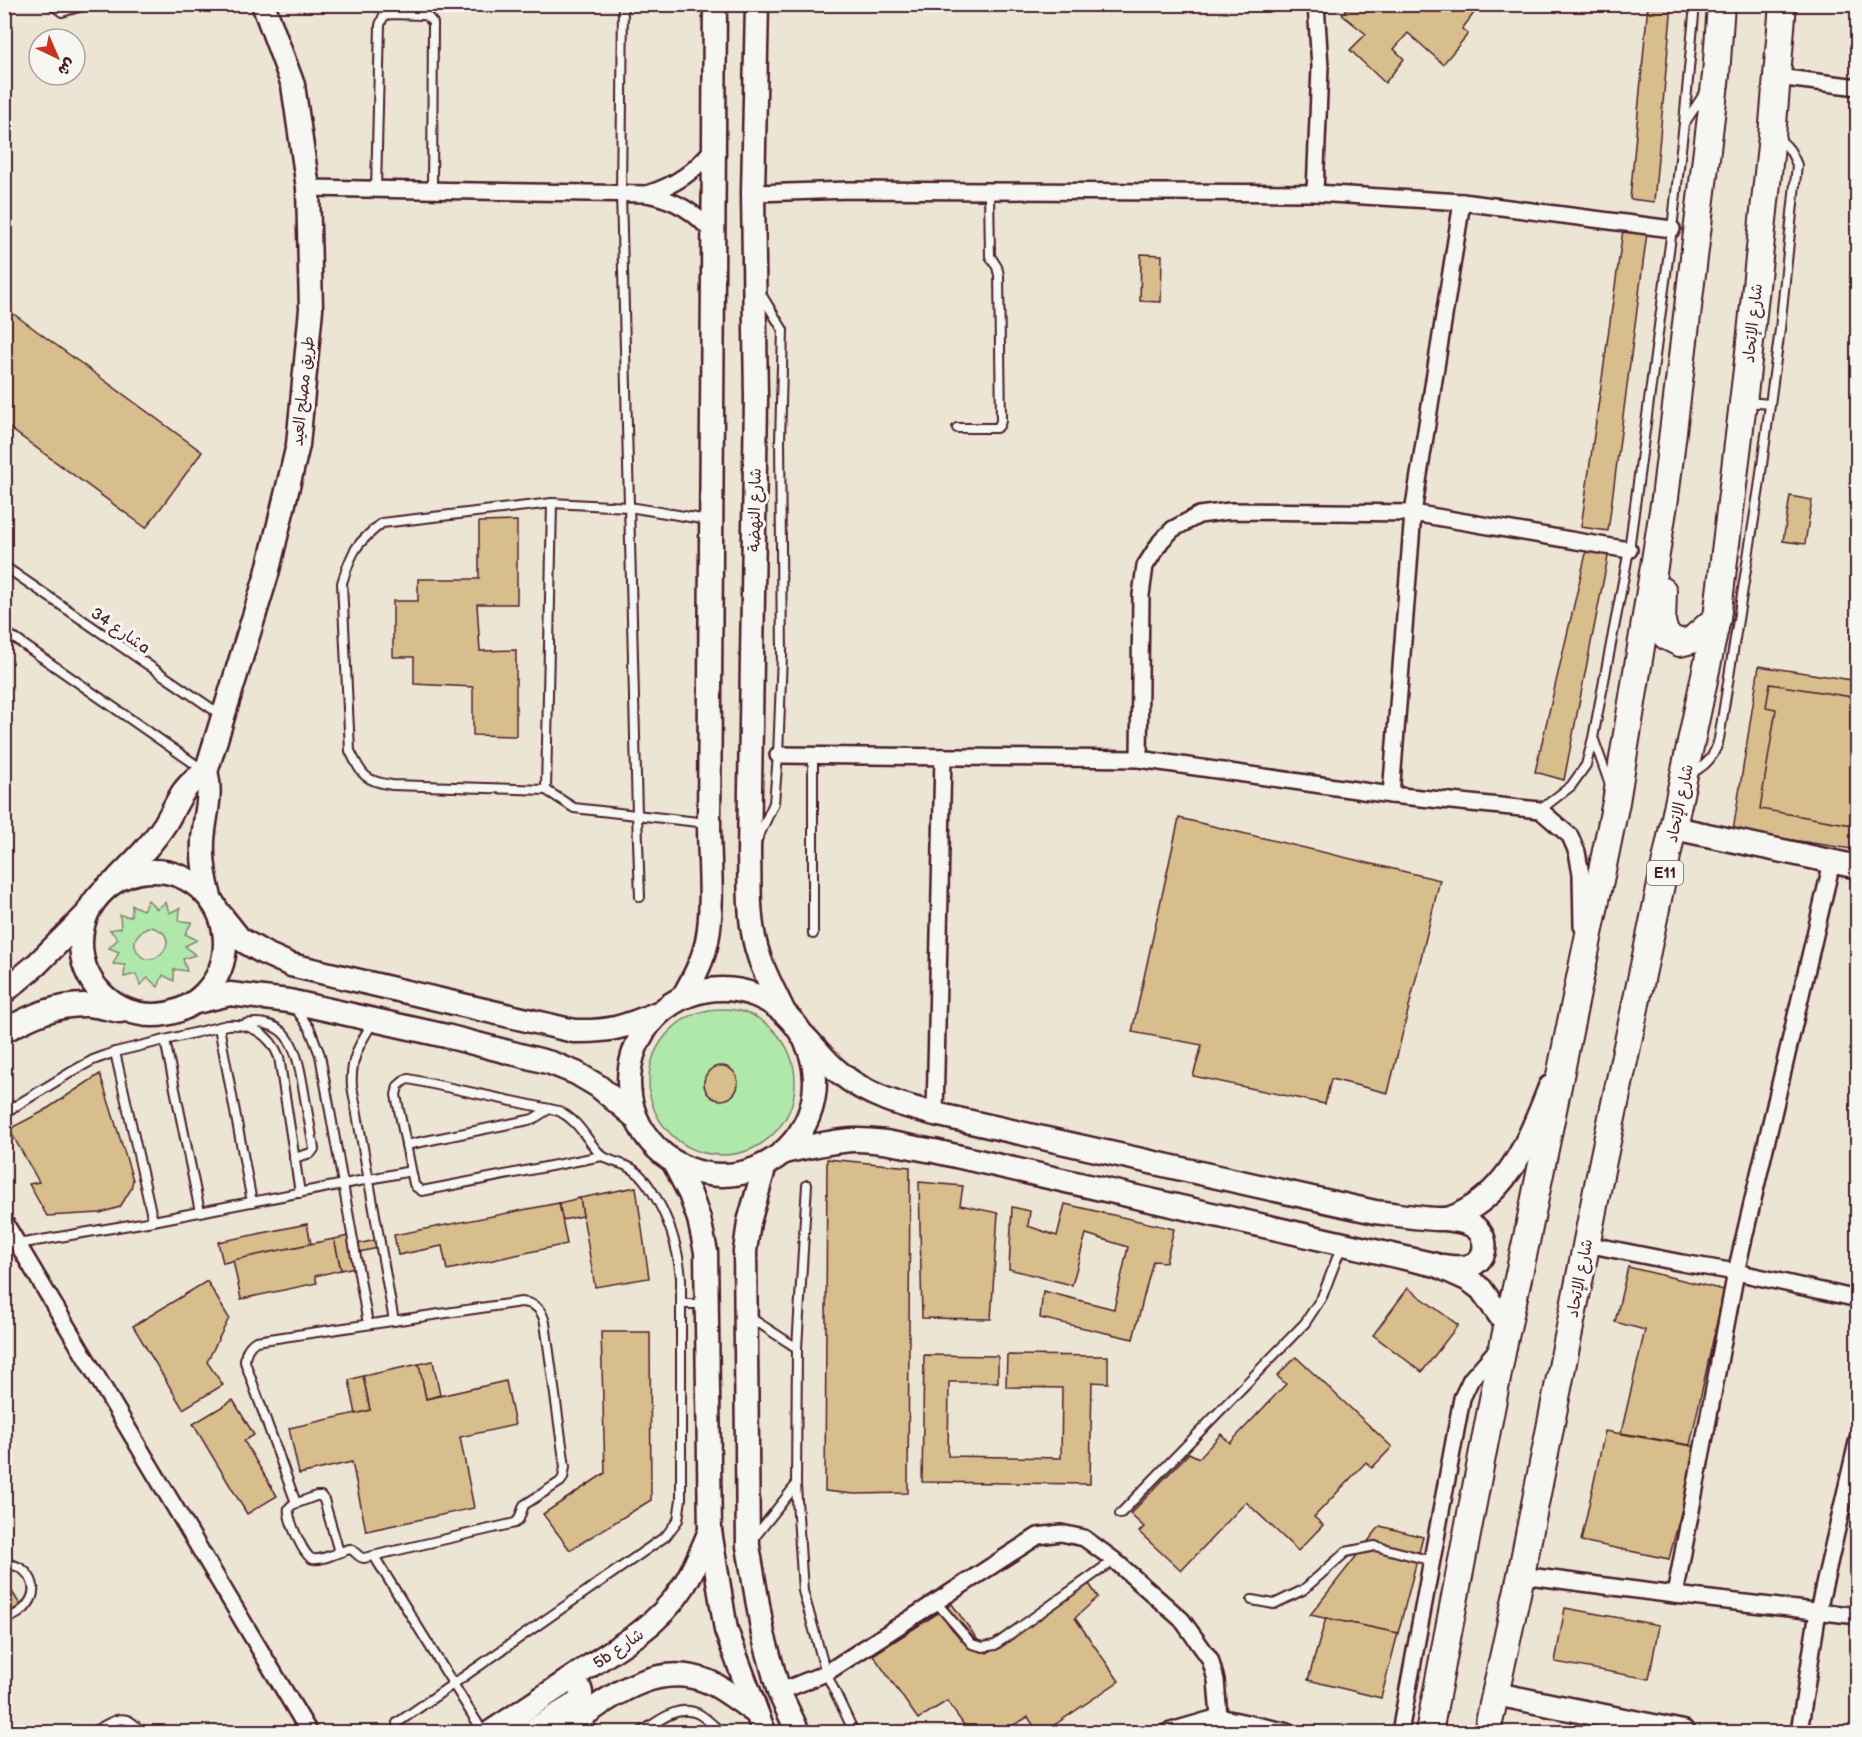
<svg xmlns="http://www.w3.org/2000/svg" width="1862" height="1737" font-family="'Balsamiq Sans','Playpen Sans Arabic',sans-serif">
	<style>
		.green { fill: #b0e8ac; stroke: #7d846c; stroke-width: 1.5; fill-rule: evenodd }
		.building { fill: #d8bd8d; stroke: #4a1f2b; stroke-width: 1.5 }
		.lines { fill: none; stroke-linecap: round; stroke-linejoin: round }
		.lane-casing { stroke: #4a1f2b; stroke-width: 12 }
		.street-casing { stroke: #4a1f2b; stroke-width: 20 }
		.secondary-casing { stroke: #4a1f2b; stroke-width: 27 }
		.primary-casing { stroke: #4a1f2b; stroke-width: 30 }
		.lane { stroke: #f6f6f2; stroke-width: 8 }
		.street { stroke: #f6f6f2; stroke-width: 15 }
		.secondary { stroke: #f6f6f2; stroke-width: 22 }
		.primary { stroke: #f6f6f2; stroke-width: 26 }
		.labels { text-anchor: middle; stroke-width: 6; stroke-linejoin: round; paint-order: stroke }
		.shield { fill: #f6f6f2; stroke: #7e6067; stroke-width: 1.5 }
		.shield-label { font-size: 15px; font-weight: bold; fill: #4a1f2b }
		.street-label { font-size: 16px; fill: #4a1f2b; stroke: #f6f6f2 }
	</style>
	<rect width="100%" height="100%" fill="#ede5d4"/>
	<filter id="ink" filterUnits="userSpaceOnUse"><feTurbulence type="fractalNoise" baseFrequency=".0167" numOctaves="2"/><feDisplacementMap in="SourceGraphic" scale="12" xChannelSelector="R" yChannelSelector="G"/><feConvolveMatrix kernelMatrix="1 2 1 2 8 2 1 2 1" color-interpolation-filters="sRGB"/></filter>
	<g filter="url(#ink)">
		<g class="green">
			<path d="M 148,900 L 157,909 L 166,902 L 169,913 L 180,908 L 179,921 L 192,922 L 185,934 L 197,940 L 185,946 L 195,955 L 183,959 L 187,971 L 174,969 L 174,981 L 163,975 L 158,987 L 148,978 L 140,985 L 136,974 L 124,977 L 125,965 L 113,964 L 119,952 L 109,948 L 118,939 L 110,930 L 121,928 L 120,915 L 131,917 L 132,905 L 143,910 ZM 151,927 C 188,936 151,976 137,951 C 130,939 140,930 151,927 Z"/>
			<circle cx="722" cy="1082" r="73"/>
		</g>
		<g class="building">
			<path d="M 1351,4 L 1412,4 L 1418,9 L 1422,4 L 1465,4 L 1474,13 L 1462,29 L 1468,34 L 1443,64 L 1408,33 L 1394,49 L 1404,59 L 1385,83 L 1350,50 L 1366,34 L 1342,15 Z"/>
			<path d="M 1648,4 L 1672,4 L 1654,202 L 1630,199 Z"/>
			<path d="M 1623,230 L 1647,233 L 1608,531 L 1581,527 Z"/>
			<path d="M 1141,254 L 1162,255 L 1161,302 L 1140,301 Z"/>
			<path d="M 11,312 L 202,452 L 146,528 L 4,424 L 4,321 Z"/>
			<path d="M 1790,496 L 1812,500 L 1805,544 L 1783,541 Z"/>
			<path d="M 517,521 L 517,604 L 477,604 L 480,651 L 516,650 L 516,736 L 473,735 L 473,687 L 414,684 L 414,657 L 393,657 L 393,601 L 418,601 L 418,579 L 479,579 L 479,522 Z"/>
			<path d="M 1587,549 L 1609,552 L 1564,780 L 1535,772 Z"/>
			<path d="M 1759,666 L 1858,681 L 1858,850 L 1733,831 Z"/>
			<path d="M 1770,684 L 1858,698 L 1858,826 L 1760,809 L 1776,709 L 1766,707 Z"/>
			<path d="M 1179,818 L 1440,880 L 1388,1093 L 1331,1079 L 1325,1104 L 1193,1076 L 1202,1045 L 1132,1032 Z"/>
			<circle cx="721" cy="1083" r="17"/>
			<path d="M 100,1074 L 133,1180 L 131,1189 L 120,1207 L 100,1213 L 47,1216 L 29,1184 L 39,1182 L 9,1129 L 42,1112 Z"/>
			<path d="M 827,1159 L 910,1167 L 908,1493 L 854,1494 L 825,1491 Z"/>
			<path d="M 919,1182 L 963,1186 L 960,1205 L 998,1213 L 991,1319 L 922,1318 Z"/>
			<path d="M 636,1187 L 649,1278 L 595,1287 L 580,1198 Z"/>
			<path d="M 580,1198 L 583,1216 L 562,1220 L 559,1203 Z"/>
			<path d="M 559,1203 L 567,1244 L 447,1270 L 442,1246 L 398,1255 L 394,1235 Z"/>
			<path d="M 1065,1204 L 1174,1229 L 1166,1262 L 1153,1261 L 1133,1339 L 1040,1318 L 1043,1291 L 1114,1309 L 1128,1247 L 1086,1234 L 1072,1285 L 1009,1269 L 1012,1207 L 1030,1211 L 1028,1226 L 1057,1236 Z"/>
			<path d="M 307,1224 L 311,1244 L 223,1263 L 218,1242 Z"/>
			<path d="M 349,1236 L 355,1267 L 341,1270 L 334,1239 Z"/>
			<path d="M 334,1239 L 341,1270 L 315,1276 L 317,1283 L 241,1299 L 233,1260 Z"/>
			<path d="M 376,1240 L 378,1248 L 359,1252 L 357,1244 Z"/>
			<path d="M 1628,1267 L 1724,1290 L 1690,1445 L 1621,1433 L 1645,1330 L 1615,1322 Z"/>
			<path d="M 207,1281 L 229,1318 L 207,1362 L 223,1385 L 183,1409 L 133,1326 Z"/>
			<path d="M 1408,1288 L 1458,1325 L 1422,1372 L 1373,1335 Z"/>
			<path d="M 601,1332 L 650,1332 L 651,1500 L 570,1550 L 543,1514 L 605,1473 Z"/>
			<path d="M 924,1355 L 998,1356 L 998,1382 L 949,1382 L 948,1456 L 1061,1458 L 1062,1388 L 1006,1387 L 1007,1355 L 1108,1356 L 1108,1383 L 1092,1382 L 1090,1484 L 922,1482 Z"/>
			<path d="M 1296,1357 L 1392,1447 L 1372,1468 L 1366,1462 L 1314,1517 L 1323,1525 L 1298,1551 L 1246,1502 L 1181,1571 L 1139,1532 L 1144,1527 L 1130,1514 L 1189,1453 L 1199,1458 L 1221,1434 L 1230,1443 L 1286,1384 L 1277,1376 Z"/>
			<path d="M 433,1361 L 440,1395 L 426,1399 L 419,1364 Z"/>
			<path d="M 419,1364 L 426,1399 L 506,1381 L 515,1425 L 460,1437 L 474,1508 L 366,1531 L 352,1462 L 299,1474 L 289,1428 L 370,1410 L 363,1376 Z"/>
			<path d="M 363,1376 L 370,1410 L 356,1414 L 349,1380 Z"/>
			<path d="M 233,1400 L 254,1435 L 244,1441 L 277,1496 L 247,1514 L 193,1424 Z"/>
			<path d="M 1605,1431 L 1698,1447 L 1669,1559 L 1581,1541 Z"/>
			<path d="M 1380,1526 L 1423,1537 L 1398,1633 L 1310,1615 Z"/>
			<path d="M 4,1579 L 21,1606 L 4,1616 Z"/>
			<path d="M 1087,1581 L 1098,1597 L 1075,1618 L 1119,1681 L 1044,1732 L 1038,1732 L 1028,1717 L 1001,1732 L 965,1732 L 964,1725 L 947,1701 L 918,1719 L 873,1655 L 952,1604 L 987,1653 Z"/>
			<path d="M 1565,1608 L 1659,1625 L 1649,1679 L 1555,1662 Z"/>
			<path d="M 1326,1618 L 1398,1633 L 1381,1698 L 1308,1680 Z"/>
		</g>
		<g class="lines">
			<defs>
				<g id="lane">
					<path d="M 51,4 L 62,12 L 89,4"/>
					<path d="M 623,4 L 621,193 L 637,814 L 640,897"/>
					<path d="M 4,11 L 9,4"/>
					<path d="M 1686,121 L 1706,91"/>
					<path d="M 376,189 L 380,25 L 383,17 L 390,14 L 423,15 L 427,16 L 433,23 L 432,191"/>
					<path d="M 1748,402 L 1770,404"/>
					<path d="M 957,428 L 996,428 L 999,426 L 1001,421 L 999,275 L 997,267 L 990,256 L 989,191"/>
					<path d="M 4,566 L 221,715"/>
					<path d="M 4,631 L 202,769"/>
					<path d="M 1594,740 L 1610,785"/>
					<path d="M 813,755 L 813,934"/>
					<path d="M 1689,774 C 1706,767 1715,756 1719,739 L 1759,488 L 1780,329 L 1797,165 C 1792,153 1788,144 1776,138"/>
					<path d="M 546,790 L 552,503"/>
					<path d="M 1540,810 L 1571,786 L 1586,765 L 1593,738 L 1629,550 L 1672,229 L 1684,123 L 1695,4"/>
					<path d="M 707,823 L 574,808 L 546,790 L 392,785 C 364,781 362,775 350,751 L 342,583 C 352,550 356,544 382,523 L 552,503 L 629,507 L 708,520"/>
					<path d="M 756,842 L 774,803 L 778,755 L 782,655 L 780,441 L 783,330 L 761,294"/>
					<path d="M 296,1009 L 310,1029 L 320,1055 L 368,1324"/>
					<path d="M 245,1024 C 293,1016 298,1058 304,1092 C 307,1111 311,1130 314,1149 L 311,1153 L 294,1158"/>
					<path d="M 372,1024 C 359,1044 350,1061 352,1086 L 394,1321"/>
					<path d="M 219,1027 L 252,1202"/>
					<path d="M 165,1040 L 200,1212"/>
					<path d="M 115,1052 L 153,1221"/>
					<path d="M 4,1113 L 73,1071 L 93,1060 L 115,1052 L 227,1025 C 251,1023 270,1034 279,1057 L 300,1193"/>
					<path d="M 406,1145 L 524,1121 L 533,1119 L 549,1109"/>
					<path d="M 807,1185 L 797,1348 L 796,1485 L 803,1591 L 826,1673 L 854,1732"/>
					<path d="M 18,1244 L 153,1221 L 411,1171"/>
					<path d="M 681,1304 L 704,1304"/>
					<path d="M 751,1318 L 797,1348"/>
					<path d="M 296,1503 L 245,1362 C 245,1353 248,1346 256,1341 L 521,1302 C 535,1303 542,1309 545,1323 L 565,1467 L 563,1478 L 560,1482 L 524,1505 L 519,1519 L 515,1523 L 364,1558 C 358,1558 356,1551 350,1549 C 340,1551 322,1561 313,1559 C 304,1557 290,1523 289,1513 C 288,1508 289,1508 292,1505 L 316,1496 L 321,1496 L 324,1500 L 339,1552"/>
					<path d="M 1120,1514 L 1305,1323 L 1322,1297 L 1342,1245"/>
					<path d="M 754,1538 L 796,1485"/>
					<path d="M 374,1556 L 483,1732"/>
					<path d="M 4,1564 C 26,1563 42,1586 28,1604 C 23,1612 13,1616 4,1621"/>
					<path d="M 1252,1600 L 1274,1604 L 1303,1590 L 1346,1552 L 1375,1546 L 1432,1561"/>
					<path d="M 936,1602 L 972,1644 L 983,1647 L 995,1645 L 1114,1560"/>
					<path d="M 397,1723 L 666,1536 L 678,1520 L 681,1499 L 681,1278 C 678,1246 669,1218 652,1191 C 647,1183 641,1175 634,1170 C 624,1162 609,1163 600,1154 C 585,1138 580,1122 559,1111 L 409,1079 L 405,1080 L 398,1086 L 396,1095 L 414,1184 L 416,1187 L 422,1191 L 602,1156"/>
					<path d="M 93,1732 C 111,1722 126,1709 140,1732"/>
					<path d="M 641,1732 C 658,1722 678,1703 699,1714 C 707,1719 714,1726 721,1732"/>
				</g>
				<g id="street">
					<path d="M 1777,77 L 1858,87"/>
					<path d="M 308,188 L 647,194 C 675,200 695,211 713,234"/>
					<path d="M 753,193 L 850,190 L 1315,193 L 1462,202 L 1672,229"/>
					<path d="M 1315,193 L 1320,67 L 1316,4"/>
					<path d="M 647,194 C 676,185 696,171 714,147"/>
					<path d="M 778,755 L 1139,759 L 1391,795 L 1540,810 L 1570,836 L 1577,852 L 1581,874 L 1582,926"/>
					<path d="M 1139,759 L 1141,595 L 1145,566 L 1161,541 L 1173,529 L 1199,515 L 1230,511 L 1413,513 L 1629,550"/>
					<path d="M 1391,795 L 1413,513 L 1462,202"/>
					<path d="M 935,1114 L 943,757"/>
					<path d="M 4,1221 L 309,1732"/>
					<path d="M 1586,1244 L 1682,1263 L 1736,1272 L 1858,1299"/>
					<path d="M 1521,1575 L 1675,1595 L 1858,1616"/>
					<path d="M 1675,1595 L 1736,1272 L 1832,862"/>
					<path d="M 779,1692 L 826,1673 L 1038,1536 L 1061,1533 L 1084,1538 L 1114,1560 L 1182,1620 L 1210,1659 L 1216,1680 L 1219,1717"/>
					<path d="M 581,1718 L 589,1732"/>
					<path d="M 1167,1732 L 1219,1717 L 1289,1732"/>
					<path d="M 1400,1732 L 1462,1398 L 1471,1379 L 1500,1346"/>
					<path d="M 1799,1732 L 1818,1611 L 1858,1438"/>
				</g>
				<g id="secondary">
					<path d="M 757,4 L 753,193 L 756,398 L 749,854 C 750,880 748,906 753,932 C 757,960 771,985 783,1010"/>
					<path d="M 1674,828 L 1858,867"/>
					<circle cx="153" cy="943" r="72"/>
					<path d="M 118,878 C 135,861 152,844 165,824 C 179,801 181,786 206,772"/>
					<path d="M 210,897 C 205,879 202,861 203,841 C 204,818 213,795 206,772 L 267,574 L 298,445 L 311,309 L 308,188 L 293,85 L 263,4"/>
					<path d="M 220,914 L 240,939 L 264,953 L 291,965 L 574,1031 C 609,1032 625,1027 658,1013"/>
					<circle cx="722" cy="1082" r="93"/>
					<path d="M 4,992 L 36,965 L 84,917"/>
					<path d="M 683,997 C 693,979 703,961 707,941 C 714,907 709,859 709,823 L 715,4"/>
					<path d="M 196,1002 L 230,994 L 289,1001 L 446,1036 L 551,1063 L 576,1073 L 598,1086 L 635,1117"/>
					<path d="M 4,1031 C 31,1016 57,1004 88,1005 C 99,1006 110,1009 120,1011"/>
					<path d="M 804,1036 C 816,1048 827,1063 840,1073 C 867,1096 901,1105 935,1114 L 1375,1212 C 1395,1214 1426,1220 1445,1219 C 1455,1218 1466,1211 1474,1206 C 1515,1179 1533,1130 1550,1087"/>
					<path d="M 784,1152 C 807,1147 831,1141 854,1140 C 881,1139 908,1147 934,1151 L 1436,1265 L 1469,1280 L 1481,1289 L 1508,1327"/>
					<path d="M 674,1163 L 690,1194 L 699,1219 L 706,1252 L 710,1531 L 726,1630 L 764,1732"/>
					<path d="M 765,1165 L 749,1222 L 745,1251 L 748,1546 L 763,1634 L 779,1692 L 798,1732"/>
					<path d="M 1443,1266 C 1452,1267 1464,1269 1472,1265 C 1491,1256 1487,1231 1469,1224 C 1462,1221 1453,1220 1446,1219"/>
					<path d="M 1496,1694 L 1683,1732"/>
					<path d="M 491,1732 L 638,1634 C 679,1603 691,1577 710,1531"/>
					<path d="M 530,1732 L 579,1702 C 584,1692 579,1686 573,1679"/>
					<path d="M 559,1732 C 604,1703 652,1658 709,1682 C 725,1689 740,1702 755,1712"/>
				</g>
				<g id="primary">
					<path d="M 1663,591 L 1662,622 L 1666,636 L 1680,643 L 1692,640 L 1717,618"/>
					<path d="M 1429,1732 L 1504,1342 L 1526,1242 L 1616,802 L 1665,498 L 1716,75 L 1721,4"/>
					<path d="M 1487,1732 L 1521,1575 L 1601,1170 L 1717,618 L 1748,361 L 1772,136 L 1783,4"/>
				</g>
			</defs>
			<use href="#lane" class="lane-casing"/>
			<use href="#street" class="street-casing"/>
			<use href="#secondary" class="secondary-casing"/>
			<use href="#primary" class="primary-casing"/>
			<use href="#lane" class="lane"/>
			<use href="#street" class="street"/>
			<use href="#secondary" class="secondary"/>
			<use href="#primary" class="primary"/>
		</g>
	</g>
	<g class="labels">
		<rect class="shield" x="1647" y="861" width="36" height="24" rx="4.5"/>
		<g class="shield-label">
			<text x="1665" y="878">E11</text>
		</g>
		<g class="street-label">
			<text transform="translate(1752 323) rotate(-84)" y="6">شارع الإتحاد</text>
			<text transform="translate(302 391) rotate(-84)" y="6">طريق مصلح العيد</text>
			<text transform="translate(754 510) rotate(-89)" y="6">شارع النهضة</text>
			<text transform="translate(121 630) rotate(35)" y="6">شارع 34a</text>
			<text transform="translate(1679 803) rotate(-78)" y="6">شارع الإتحاد</text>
			<text transform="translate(1579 1278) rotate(-79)" y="6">شارع الإتحاد</text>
			<text transform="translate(618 1648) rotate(-35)" y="6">5b شارع</text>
		</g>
	</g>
	<rect width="1862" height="1737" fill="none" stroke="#f6f6f2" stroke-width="24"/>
	<rect x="12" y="12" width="1838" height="1713" fill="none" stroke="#4a1f2b" stroke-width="2" filter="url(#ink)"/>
	<g transform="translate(57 57) rotate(136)"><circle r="28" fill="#f6f6f2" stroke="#b1a0a2" stroke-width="1.5"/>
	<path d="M0-4.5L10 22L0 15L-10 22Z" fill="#c8321e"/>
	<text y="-9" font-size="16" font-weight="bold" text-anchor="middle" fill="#4a1f2b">ش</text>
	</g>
</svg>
